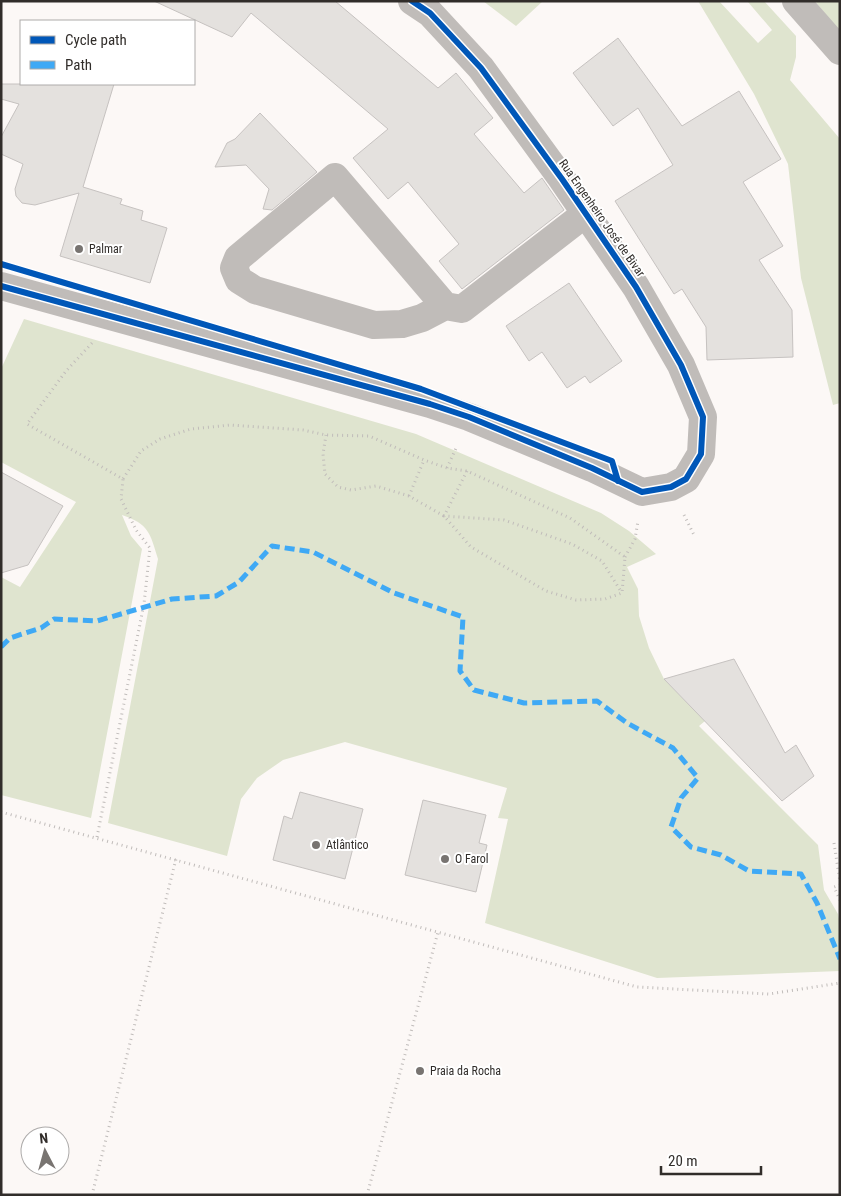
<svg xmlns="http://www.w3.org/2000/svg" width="841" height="1196" font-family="'Roboto Condensed',sans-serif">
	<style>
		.green { fill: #dfe4cf }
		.building { fill: #e4e1de; stroke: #c6c2c0 }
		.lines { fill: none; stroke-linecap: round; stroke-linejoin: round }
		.path { stroke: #c0bcba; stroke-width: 3; stroke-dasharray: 1 4; stroke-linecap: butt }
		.minor { stroke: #c0bcb9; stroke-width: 28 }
		.quiet { stroke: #3fa9f5; stroke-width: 5; stroke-dasharray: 10 5; stroke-linecap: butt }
		.cycleway-casing { stroke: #fff; stroke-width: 9 }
		.cycleway { stroke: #0057b8; stroke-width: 6 }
		.poi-dot { fill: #787471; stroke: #fff; stroke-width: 2 }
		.labels { text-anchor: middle; stroke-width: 4; stroke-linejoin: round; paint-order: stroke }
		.street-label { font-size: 12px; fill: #312d2a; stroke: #fff }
		.poi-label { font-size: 12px; fill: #312d2a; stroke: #fff; text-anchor: start }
	</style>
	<rect width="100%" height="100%" fill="#fcf8f6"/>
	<g class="green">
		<path d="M 483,1 L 543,1 L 516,26 Z"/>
		<path d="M 698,1 L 719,1 L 758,43 L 772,30 L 748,2 L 764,1 L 796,36 L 796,57 L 790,80 L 840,139 L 840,403 L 833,405 L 801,278 L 788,164 L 754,94 Z"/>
		<path d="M 815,1 L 840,1 L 840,33 Z"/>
		<path d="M 24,319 L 416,434 L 601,513 L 629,531 L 656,554 L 627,567 L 638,589 L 639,616 L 649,648 L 664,679 L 705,721 L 699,726 L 818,845 L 824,890 L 838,914 L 840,924 L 840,971 L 657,978 L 485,923 L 508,819 L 498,818 L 507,788 L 345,742 L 283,760 L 257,778 L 241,799 L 227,856 L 108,823 L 158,559 C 150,533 149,524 122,515 L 131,536 L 142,549 L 91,818 L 1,795 L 1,577 L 20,587 L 76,502 L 1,462 L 1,369 Z"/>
	</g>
	<g class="building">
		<path d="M 154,1 L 335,1 L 438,88 L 456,73 L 493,118 L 474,134 L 524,193 L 542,178 L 564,210 L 462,289 L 439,261 L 459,244 L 408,182 L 388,199 L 353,158 L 388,129 L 251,13 L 232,37 Z"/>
		<path d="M 618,38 L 682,126 L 739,91 L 781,159 L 743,182 L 783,246 L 759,260 L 792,310 L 793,357 L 707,360 L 706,327 L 682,289 L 674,294 L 615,201 L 673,165 L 638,108 L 613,126 L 573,73 Z"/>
		<path d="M 1,84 L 114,84 L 83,187 L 122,199 L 120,204 L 143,211 L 141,220 L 167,228 L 150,283 L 60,256 L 79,193 L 35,205 L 22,203 L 16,196 L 15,189 L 23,164 L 1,154 L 1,137 L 19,104 L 1,99 Z"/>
		<path d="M 260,113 L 317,172 L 272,210 L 263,209 L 269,189 L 246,165 L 215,167 L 227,143 L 235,139 Z"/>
		<path d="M 569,283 L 622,361 L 590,383 L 585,376 L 567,388 L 542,352 L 529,361 L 506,326 Z"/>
		<path d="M 1,472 L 63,506 L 28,565 L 1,573 Z"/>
		<path d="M 734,659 L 785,753 L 796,745 L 814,776 L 782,801 L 664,679 Z"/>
		<path d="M 300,792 L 363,809 L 345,879 L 273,860 L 284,816 L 292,819 Z"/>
		<path d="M 423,800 L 486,815 L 479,843 L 487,845 L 476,892 L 405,875 Z"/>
	</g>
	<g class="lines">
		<g class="path">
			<path d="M 92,343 L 66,371 L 27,424 L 123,479 L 141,451 L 160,439 L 191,429 L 230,425 L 303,430 L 326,435 L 369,436 L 424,460 L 447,468 L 467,471 L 570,518 L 625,557 L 622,593 L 605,599 L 576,600 L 546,591 L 471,547 L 444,516 L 409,496 L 376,486 L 351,490 L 338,487 L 325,474 L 323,454 L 326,435"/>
			<path d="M 447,468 L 457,446"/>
			<path d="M 467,471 L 444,516 L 504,520 L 572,544 L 602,561 L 622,593"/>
			<path d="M 409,496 L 424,460"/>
			<path d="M 684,515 L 695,537"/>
			<path d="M 625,557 L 635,539 L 638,521"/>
			<path d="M 1,812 L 637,987 L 769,994 L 840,983"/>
			<path d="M 97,837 L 144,604 L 150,548 L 136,530 L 121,499 L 123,479"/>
			<path d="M 834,843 L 840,882"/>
			<path d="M 840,885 L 834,887 L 840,900"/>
			<path d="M 92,1195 L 176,859"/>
			<path d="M 367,1195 L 438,932"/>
		</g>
		<g class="minor">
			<path d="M 796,1 L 840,51"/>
			<path d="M 1,286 L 430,404 L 469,417 L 592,468 L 642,492 L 671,487 L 686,479 L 701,454 L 703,417 L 681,365 L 636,287 L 562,179 L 481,68 L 430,13 L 412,1"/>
			<path d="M 445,306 L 335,177 L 238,258 L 234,268 L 239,280 L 255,290 L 374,325 L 402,324 L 422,318 L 445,306 L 462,309 L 585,214"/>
		</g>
		<path class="quiet" d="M 1,647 L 10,638 L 41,628 L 54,619 L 97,621 L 172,599 L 216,596 L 239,582 L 272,546 L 313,552 L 394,593 L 463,617 L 460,671 L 474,690 L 524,703 L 597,701 L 627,723 L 673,748 L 698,778 L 681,798 L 671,827 L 691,847 L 721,855 L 749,871 L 801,874 L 817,903 L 840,959"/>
		<defs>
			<g id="cycleway">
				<path d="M 1,264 L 421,389 L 612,461 L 618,481"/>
				<path d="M 1,286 L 430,404 L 469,417 L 592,468 L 642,492 L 671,487 L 686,479 L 701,454 L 703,417 L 681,365 L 636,287 L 562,179 L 481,68 L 430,13 L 412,1"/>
			</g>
		</defs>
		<use href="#cycleway" class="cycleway-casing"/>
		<use href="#cycleway" class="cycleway"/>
	</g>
	<g class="poi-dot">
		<circle cx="79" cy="249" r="5"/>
		<circle cx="316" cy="845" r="5"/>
		<circle cx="445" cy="859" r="5"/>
		<circle cx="420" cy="1071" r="5"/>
	</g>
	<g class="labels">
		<g class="street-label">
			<text transform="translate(602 218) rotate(55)" y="4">Rua Engenheiro José de Bivar</text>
		</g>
		<g class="poi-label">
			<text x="89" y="253">Palmar</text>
			<text x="326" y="849">Atlântico</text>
			<text x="455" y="863">O Farol</text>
			<text x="430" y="1075">Praia da Rocha</text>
		</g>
	</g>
	<rect width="841" height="1196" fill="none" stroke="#312d2a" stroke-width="5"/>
	<rect x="20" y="20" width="175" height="65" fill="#ffffff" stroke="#adabaa"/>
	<rect x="30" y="36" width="25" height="8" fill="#0057b8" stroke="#adabaa"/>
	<text x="65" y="45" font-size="15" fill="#312d2a">Cycle path</text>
	<rect x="30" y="61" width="25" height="8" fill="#3fa9f5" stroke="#adabaa"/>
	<text x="65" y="70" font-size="15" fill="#312d2a">Path</text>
	<g transform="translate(45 1151) rotate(354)"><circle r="24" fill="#ffffff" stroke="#adabaa"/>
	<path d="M0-4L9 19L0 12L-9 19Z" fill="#787471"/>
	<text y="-8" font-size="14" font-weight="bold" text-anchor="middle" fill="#312d2a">N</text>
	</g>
	<path d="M661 1166v8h100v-8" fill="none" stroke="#312d2a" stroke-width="2.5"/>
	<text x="668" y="1166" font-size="15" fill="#312d2a" stroke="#ffffff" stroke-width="4" paint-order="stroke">20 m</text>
</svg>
